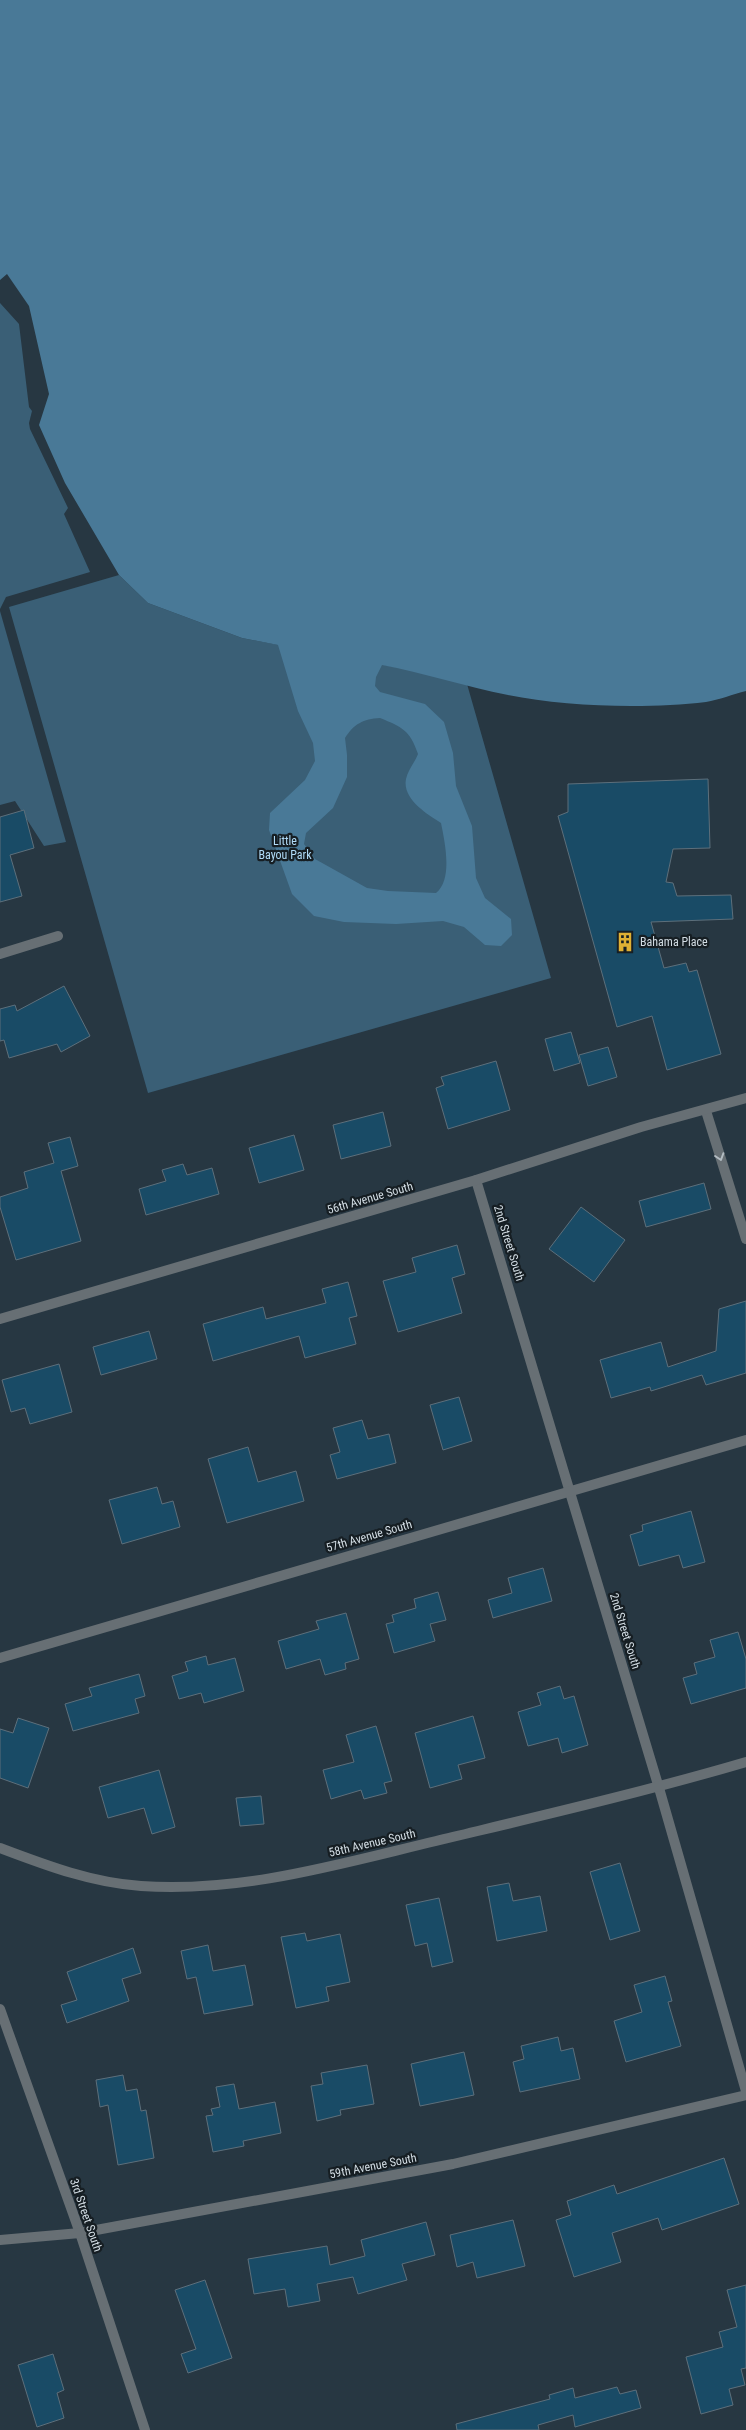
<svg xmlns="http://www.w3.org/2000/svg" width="746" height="2430" font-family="'Roboto Condensed',sans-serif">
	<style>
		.green { fill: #3a5f76 }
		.water { fill: #497997; fill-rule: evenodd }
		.building { fill: #194b66; stroke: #5d6f7b }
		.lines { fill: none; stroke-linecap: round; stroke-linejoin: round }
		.minor { stroke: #676f74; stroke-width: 10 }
		.oneway { stroke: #b3bcc2 }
		.labels { text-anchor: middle; stroke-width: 4.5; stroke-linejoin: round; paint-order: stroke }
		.park-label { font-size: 12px; fill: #b1dcf8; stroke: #161e23 }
		.poi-label { font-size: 12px; fill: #d3dde4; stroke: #161e23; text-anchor: start }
		.street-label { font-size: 12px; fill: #d3dde4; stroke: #161e23 }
	</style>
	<rect width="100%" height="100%" fill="#273742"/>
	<g class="green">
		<path d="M 0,303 L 19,324 L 29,407 L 32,411 L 29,423 L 30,429 L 68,508 L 64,514 L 90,572 L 6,597 L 0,609 Z"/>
		<path d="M 119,575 L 148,603 L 242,638 L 427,673 L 467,684 L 551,978 L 148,1093 L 9,607 Z"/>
		<path d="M 0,611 L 66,842 L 44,846 L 15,801 L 0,805 Z"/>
	</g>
	<path class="water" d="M 0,0 L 746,0 L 746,691 C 733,694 719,700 706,702 C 647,709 566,707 508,695 C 466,687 425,673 382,665 L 376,677 L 375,686 L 380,692 L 425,704 L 444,722 L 453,753 L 456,786 L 472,826 L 476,878 L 485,898 L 511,919 L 512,935 L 501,946 L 485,945 L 464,927 L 443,921 L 396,924 L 344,922 L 314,916 L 292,894 L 269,830 L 270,813 L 305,780 L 315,761 L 313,743 L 298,711 L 278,645 L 242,638 L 148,603 L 119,575 L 65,483 L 39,425 L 49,394 L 29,306 L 7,274 L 0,280 ZM 380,718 C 402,727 410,730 418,754 C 415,762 408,770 406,779 C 402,799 427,814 441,823 C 445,843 453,879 436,893 L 388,891 L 367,888 L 315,859 L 304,844 L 306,833 L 333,808 L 347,777 L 347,755 L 345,738 C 354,724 363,719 380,718 Z"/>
	<g class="building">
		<path d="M 708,779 L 710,848 L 673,849 L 666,882 L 673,883 L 677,896 L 731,895 L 733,919 L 651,922 L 664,968 L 686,963 L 689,972 L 697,970 L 721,1054 L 667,1070 L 652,1016 L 617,1027 L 558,816 L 568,812 L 568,784 Z"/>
		<path d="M 24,810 L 34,848 L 10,855 L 22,896 L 0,902 L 0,817 Z"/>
		<path d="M 64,986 L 90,1036 L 61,1052 L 57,1044 L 9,1058 L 4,1040 L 0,1041 L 0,1009 L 15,1005 L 17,1011 Z"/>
		<path d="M 571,1032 L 580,1063 L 554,1071 L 545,1039 Z"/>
		<path d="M 608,1047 L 617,1077 L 588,1086 L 579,1055 Z"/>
		<path d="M 496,1061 L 510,1110 L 448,1129 L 436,1088 L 444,1085 L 441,1077 Z"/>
		<path d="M 383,1112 L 391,1146 L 341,1159 L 333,1125 Z"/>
		<path d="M 294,1135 L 304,1170 L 259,1183 L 249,1148 Z"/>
		<path d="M 70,1137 L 78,1166 L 61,1171 L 81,1241 L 16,1260 L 0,1207 L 0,1197 L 28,1188 L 24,1172 L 54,1163 L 48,1143 Z"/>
		<path d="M 183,1164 L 187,1175 L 212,1168 L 219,1194 L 146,1215 L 139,1189 L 166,1181 L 162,1170 Z"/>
		<path d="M 704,1183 L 711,1209 L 646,1227 L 639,1201 Z"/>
		<path d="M 581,1207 L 625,1240 L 594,1282 L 549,1249 Z"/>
		<path d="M 457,1245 L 465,1274 L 452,1278 L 462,1313 L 398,1332 L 383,1281 L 416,1272 L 412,1258 Z"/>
		<path d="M 348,1282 L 357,1316 L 349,1318 L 356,1344 L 305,1358 L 299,1336 L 213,1361 L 203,1324 L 263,1307 L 266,1319 L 326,1303 L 322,1289 Z"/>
		<path d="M 746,1301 L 746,1373 L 706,1385 L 702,1375 L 651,1391 L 650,1387 L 611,1398 L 600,1360 L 661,1342 L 668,1367 L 716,1351 L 719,1309 Z"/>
		<path d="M 149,1331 L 157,1359 L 101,1375 L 93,1347 Z"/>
		<path d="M 59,1364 L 72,1412 L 30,1424 L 25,1408 L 11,1412 L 2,1380 Z"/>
		<path d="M 459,1397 L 472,1441 L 443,1450 L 430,1405 Z"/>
		<path d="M 362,1420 L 368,1439 L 389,1434 L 396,1463 L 337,1479 L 330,1455 L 340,1452 L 333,1428 Z"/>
		<path d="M 248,1447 L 258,1482 L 296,1471 L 304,1501 L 227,1523 L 208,1459 Z"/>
		<path d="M 157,1487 L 162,1504 L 173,1501 L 180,1527 L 122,1544 L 109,1500 Z"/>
		<path d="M 691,1511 L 705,1562 L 683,1568 L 679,1555 L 639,1566 L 630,1535 L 643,1531 L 642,1525 Z"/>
		<path d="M 543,1568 L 552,1601 L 493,1618 L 488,1600 L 512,1593 L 508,1578 Z"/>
		<path d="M 438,1592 L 446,1620 L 430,1624 L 435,1641 L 394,1653 L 386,1624 L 394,1622 L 392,1615 L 416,1608 L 414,1599 Z"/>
		<path d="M 346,1613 L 359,1659 L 345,1663 L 346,1669 L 325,1675 L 320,1659 L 286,1669 L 278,1641 L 319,1629 L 316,1621 Z"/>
		<path d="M 738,1632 L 746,1659 L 746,1688 L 691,1704 L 683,1678 L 697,1674 L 694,1663 L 715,1657 L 710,1640 Z"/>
		<path d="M 206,1656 L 208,1665 L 235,1658 L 244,1691 L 204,1703 L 201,1693 L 179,1699 L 172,1676 L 188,1671 L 185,1662 Z"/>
		<path d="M 139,1674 L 145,1696 L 135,1699 L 139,1713 L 73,1731 L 65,1704 L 92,1696 L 89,1688 Z"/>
		<path d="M 560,1686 L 564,1699 L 574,1696 L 588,1745 L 562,1753 L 558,1738 L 528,1746 L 518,1712 L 541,1705 L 537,1693 Z"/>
		<path d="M 473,1716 L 485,1758 L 458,1765 L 462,1779 L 430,1788 L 415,1733 Z"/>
		<path d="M 18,1718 L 49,1728 L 28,1788 L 0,1778 L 0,1729 L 13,1733 Z"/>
		<path d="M 376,1726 L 392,1781 L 384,1783 L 387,1793 L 364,1799 L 361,1790 L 331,1799 L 323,1770 L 354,1762 L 346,1735 Z"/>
		<path d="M 159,1770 L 175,1827 L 152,1834 L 144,1808 L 108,1818 L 99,1787 Z"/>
		<path d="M 261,1796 L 264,1824 L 240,1826 L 236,1798 Z"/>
		<path d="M 620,1863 L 640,1931 L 610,1940 L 590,1872 Z"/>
		<path d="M 509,1883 L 513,1901 L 540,1896 L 547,1931 L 497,1941 L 487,1887 Z"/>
		<path d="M 439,1898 L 453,1962 L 432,1967 L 427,1943 L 415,1946 L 406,1905 Z"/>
		<path d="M 305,1933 L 307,1941 L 340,1934 L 350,1982 L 326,1987 L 329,2001 L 296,2008 L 281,1937 Z"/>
		<path d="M 208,1945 L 213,1971 L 245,1965 L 253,2005 L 204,2014 L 196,1977 L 187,1979 L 181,1951 Z"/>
		<path d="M 133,1948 L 141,1973 L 122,1979 L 129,2001 L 67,2023 L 61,2005 L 77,2000 L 67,1972 Z"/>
		<path d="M 665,1976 L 672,2001 L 668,2002 L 681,2046 L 626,2062 L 614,2021 L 642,2012 L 634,1985 Z"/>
		<path d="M 558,2037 L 561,2051 L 573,2048 L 580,2079 L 520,2092 L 513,2062 L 524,2059 L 521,2046 Z"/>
		<path d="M 464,2052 L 474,2095 L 420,2106 L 411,2064 Z"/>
		<path d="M 367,2065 L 374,2104 L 340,2110 L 341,2115 L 317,2121 L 311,2086 L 323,2084 L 321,2073 Z"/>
		<path d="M 123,2075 L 126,2091 L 137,2089 L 141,2111 L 146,2110 L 154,2158 L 118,2165 L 108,2105 L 100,2107 L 96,2080 Z"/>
		<path d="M 234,2084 L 239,2109 L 275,2102 L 281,2133 L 243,2141 L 244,2146 L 213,2152 L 206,2116 L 213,2115 L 211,2109 L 220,2107 L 216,2087 Z"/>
		<path d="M 724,2158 L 739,2204 L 662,2230 L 658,2218 L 612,2233 L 621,2262 L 574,2277 L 556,2220 L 571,2215 L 567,2201 L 614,2185 L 617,2194 Z"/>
		<path d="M 513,2220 L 525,2266 L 477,2278 L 473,2262 L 457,2267 L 450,2235 Z"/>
		<path d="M 426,2222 L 435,2255 L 402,2264 L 407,2280 L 358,2294 L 353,2277 L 317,2284 L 320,2301 L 288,2307 L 285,2289 L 254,2294 L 248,2259 L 327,2246 L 330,2265 L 365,2256 L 361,2240 Z"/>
		<path d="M 205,2280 L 232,2358 L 188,2373 L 181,2354 L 196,2349 L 175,2290 Z"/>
		<path d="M 746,2285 L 746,2368 L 741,2369 L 745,2385 L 729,2389 L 733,2405 L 701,2414 L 686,2357 L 723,2347 L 719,2332 L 737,2327 L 727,2290 Z"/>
		<path d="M 53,2354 L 64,2390 L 57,2393 L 64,2418 L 37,2427 L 18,2365 Z"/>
		<path d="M 617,2387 L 620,2394 L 636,2390 L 641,2408 L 575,2427 L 573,2415 L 538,2425 L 539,2430 L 457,2430 L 456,2424 L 550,2399 L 549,2395 L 573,2388 L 575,2398 Z"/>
	</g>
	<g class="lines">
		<g class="minor">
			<path d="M 0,954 L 58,936"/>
			<path d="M 706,1111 L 746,1239"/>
			<path d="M 476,1180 L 659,1788 L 746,2091"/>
			<path d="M 0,1319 L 476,1180 L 641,1127 L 746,1098"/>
			<path d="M 0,1658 L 746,1440"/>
			<path d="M 0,1848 C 45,1865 92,1883 141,1886 C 242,1893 339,1864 436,1841 C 540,1816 644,1792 746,1762"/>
			<path d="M 0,2009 L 80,2233 L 145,2430"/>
			<path d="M 0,2240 L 80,2233 L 453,2164 L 746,2095"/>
		</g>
	</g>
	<defs><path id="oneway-chevron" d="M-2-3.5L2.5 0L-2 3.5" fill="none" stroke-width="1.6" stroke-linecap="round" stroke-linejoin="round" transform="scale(1.25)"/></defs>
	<use class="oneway" href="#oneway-chevron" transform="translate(720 1157) rotate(72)"/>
	<defs>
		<symbol id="building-bare" viewBox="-9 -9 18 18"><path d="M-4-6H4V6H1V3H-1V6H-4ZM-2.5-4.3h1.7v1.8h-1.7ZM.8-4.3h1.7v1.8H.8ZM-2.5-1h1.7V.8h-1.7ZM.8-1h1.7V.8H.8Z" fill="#dfb034" stroke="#161e23" stroke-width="2.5" paint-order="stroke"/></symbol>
	</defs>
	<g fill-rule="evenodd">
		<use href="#building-bare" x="611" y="928" width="28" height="28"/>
	</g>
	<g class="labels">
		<g class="park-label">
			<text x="285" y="845">Little<tspan x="285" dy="14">Bayou Park</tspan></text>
		</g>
		<g class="poi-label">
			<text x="640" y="946">Bahama Place</text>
		</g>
		<g class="street-label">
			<text transform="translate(370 1198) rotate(-16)" y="4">56th Avenue South</text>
			<text transform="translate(509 1243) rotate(73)" y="4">2nd Street South</text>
			<text transform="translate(369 1536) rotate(-16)" y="4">57th Avenue South</text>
			<text transform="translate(625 1631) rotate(73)" y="4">2nd Street South</text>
			<text transform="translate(372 1843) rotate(-13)" y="4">58th Avenue South</text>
			<text transform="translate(373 2166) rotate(-11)" y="4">59th Avenue South</text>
			<text transform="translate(86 2215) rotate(71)" y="4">3rd Street South</text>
		</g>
	</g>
</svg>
